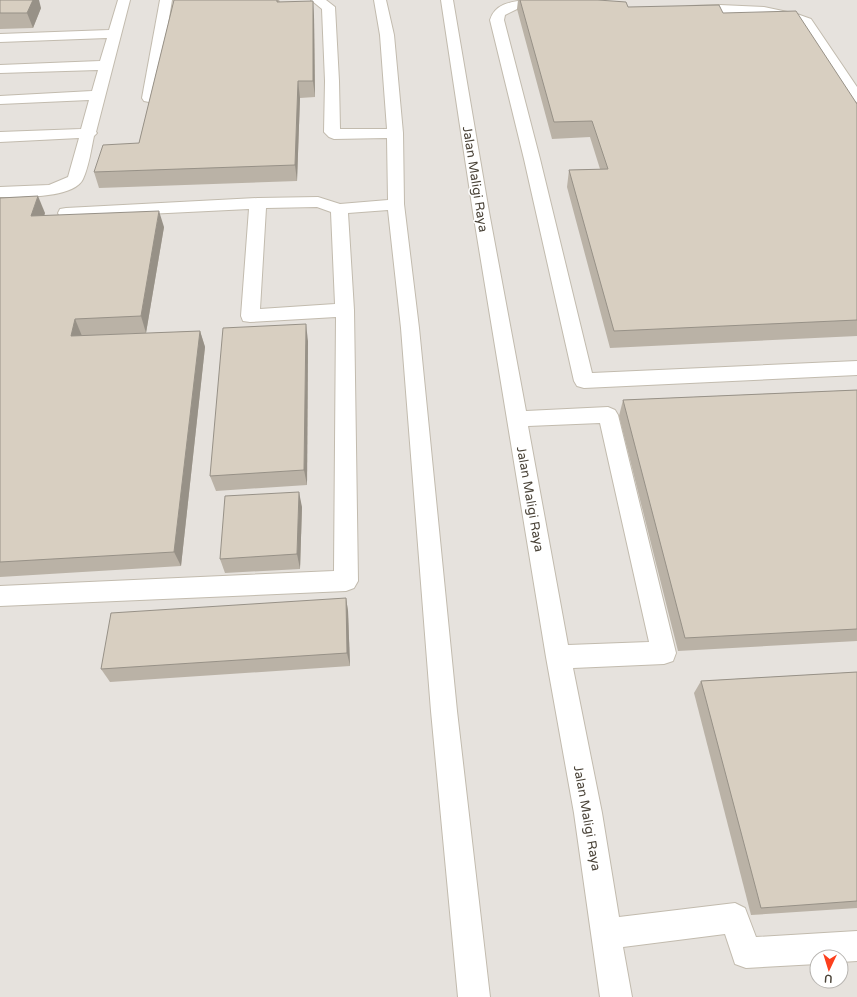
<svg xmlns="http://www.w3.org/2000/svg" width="857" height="997" font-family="'Varela Round',sans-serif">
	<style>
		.industrial { fill: #e6e2dd; fill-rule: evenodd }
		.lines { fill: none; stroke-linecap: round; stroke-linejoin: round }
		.minor-casing { stroke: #c2bbae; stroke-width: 2 }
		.minor { fill: #fff; fill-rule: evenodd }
		.wall { fill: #bab2a6 }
		.shaded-wall { fill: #979187 }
		.building { fill: #d8cfc1; stroke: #979187 }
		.labels { text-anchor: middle; stroke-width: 3; stroke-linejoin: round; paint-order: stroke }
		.street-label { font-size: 13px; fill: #4b4439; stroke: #fff }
	</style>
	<rect width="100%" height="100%" fill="#f6f3ec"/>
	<path class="industrial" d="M 0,0 L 857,0 L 857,997 L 0,997 ZM 817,957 L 841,957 L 841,981 L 817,981 Z"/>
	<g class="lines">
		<defs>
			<g id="minor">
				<path d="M 118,0 L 130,0 L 96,132 L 97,133 L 94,136 C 91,150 89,166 83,179 C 74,199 18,197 0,197 L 0,187 L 49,185 L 68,177 L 79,138 L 0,142 L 0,132 L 81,129 L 89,100 L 0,104 L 0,96 L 92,91 L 98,70 L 0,73 L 0,65 L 100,61 L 107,38 L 0,42 L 0,34 L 109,30 Z"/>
				<path d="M 160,0 L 172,0 L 156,98 L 154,101 L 149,102 L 144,101 L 142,98 Z"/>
				<path d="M 311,0 L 326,0 L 335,7 L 339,81 L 340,129 L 387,129 L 380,35 L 374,0 L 386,0 L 394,35 L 403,133 L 404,204 L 419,328 L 457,711 L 490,997 L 458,997 L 431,711 L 401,328 L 388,210 L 348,213 L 354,310 L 358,581 L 354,588 L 346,591 L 0,606 L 0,586 L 334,571 L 336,317 L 250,322 L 243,321 L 241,316 L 249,209 L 66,218 L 60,217 L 58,213 L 60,209 L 66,208 L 258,198 L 318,197 L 340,204 L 388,200 L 387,138 L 334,139 L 329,137 L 324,132 L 325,81 L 322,9 ZM 317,207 L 331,212 L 335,304 L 260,309 L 266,208 Z"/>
				<path d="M 441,0 L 453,0 L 489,212 L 526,411 L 608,407 L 615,410 L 618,415 L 676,653 L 673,661 L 664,664 L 573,668 L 602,813 L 619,917 L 735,903 L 745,908 L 756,937 L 857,931 L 857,961 L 841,962 L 841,957 L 817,957 L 817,964 L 746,968 L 735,964 L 725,934 L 623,947 L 632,997 L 600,997 L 574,813 L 546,657 L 473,212 ZM 600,423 L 649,642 L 568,645 L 528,426 Z"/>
				<path d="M 525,0 L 552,1 L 553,4 L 552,7 L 547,8 L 517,9 L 505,15 L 504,20 L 540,159 L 592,373 L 857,361 L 857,375 L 584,388 L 577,386 L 574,381 L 524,159 L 490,20 C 495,4 510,2 525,0 Z"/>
				<path d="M 720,5 L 764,7 L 797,14 L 811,19 L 857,87 L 857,102 L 852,101 L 801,25 C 766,11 729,13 691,14 L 686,13 L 684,10 L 686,7 L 691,6 Z"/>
			</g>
		</defs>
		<use href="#minor" class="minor-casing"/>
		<use href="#minor" class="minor"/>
	</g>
	<g class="wall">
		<path d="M 0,0 L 41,8 L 33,28 L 0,29 Z"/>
		<path d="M 174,0 L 279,0 L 280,2 L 314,16 L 315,97 L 300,98 L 297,181 L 99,188 L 94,172 L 139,143 Z"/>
		<path d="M 518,0 L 598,0 L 628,7 L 723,13 L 857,104 L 857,336 L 610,348 L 567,187 L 569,170 L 600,169 L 590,137 L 552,139 L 517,9 Z"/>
		<path d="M 0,198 L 45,213 L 44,216 L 164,227 L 146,333 L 82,336 L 200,331 L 205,347 L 181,566 L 0,577 Z"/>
		<path d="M 308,341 L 307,485 L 216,491 L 210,476 Z"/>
		<path d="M 857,390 L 857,641 L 678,651 L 619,416 L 623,400 Z"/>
		<path d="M 302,507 L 300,569 L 225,573 L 220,559 Z"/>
		<path d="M 346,598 L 348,611 L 350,666 L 110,682 L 101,669 Z"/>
		<path d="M 857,672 L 857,908 L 751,915 L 694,693 L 701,681 Z"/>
	</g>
	<g class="shaded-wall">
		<path d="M 32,0 L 39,0 L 41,8 L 33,28 L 27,13 Z"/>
		<path d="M 313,1 L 314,16 L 315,97 L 313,81 Z"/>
		<path d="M 298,81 L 300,98 L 297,181 L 295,165 Z"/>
		<path d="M 38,196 L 45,213 L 38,233 L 31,216 Z"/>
		<path d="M 159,211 L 164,227 L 146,333 L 141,316 Z"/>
		<path d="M 75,319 L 82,336 L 78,353 L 71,336 Z"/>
		<path d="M 306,324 L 308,341 L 307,485 L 304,470 Z"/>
		<path d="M 200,331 L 205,347 L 181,566 L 174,552 Z"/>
		<path d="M 299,492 L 302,507 L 300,569 L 297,554 Z"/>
		<path d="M 346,598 L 348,611 L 350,666 L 347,653 Z"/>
	</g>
	<g class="building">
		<path d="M 0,0 L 33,0 L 27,13 L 0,13 Z"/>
		<path d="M 174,0 L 277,0 L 277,2 L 313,1 L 313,81 L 298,81 L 295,165 L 94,172 L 103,145 L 139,143 Z"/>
		<path d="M 520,0 L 598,0 L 626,2 L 628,7 L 719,5 L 723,13 L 796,11 L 857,104 L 857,320 L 614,331 L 569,170 L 608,169 L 592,121 L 554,122 Z"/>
		<path d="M 38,196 L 31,216 L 159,211 L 141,316 L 75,319 L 71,336 L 200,331 L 174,552 L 0,562 L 0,198 Z"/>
		<path d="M 306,324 L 304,470 L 210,476 L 223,328 Z"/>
		<path d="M 857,390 L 857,629 L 685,638 L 623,400 Z"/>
		<path d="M 299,492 L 297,554 L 220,559 L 225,496 Z"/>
		<path d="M 346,598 L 347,653 L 101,669 L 111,613 Z"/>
		<path d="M 857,672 L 857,901 L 761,908 L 701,681 Z"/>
	</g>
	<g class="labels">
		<g class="street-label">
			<text transform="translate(476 179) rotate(81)" y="5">Jalan Maligi Raya</text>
			<text transform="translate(531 499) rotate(80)" y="5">Jalan Maligi Raya</text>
			<text transform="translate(588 818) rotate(80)" y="5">Jalan Maligi Raya</text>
		</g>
	</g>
	<g transform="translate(829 969) rotate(184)"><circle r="19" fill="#ffffff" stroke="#b7b4b0"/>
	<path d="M0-3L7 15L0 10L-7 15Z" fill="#fc3f1d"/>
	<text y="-6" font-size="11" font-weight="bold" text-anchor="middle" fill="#4b4439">U</text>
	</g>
</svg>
